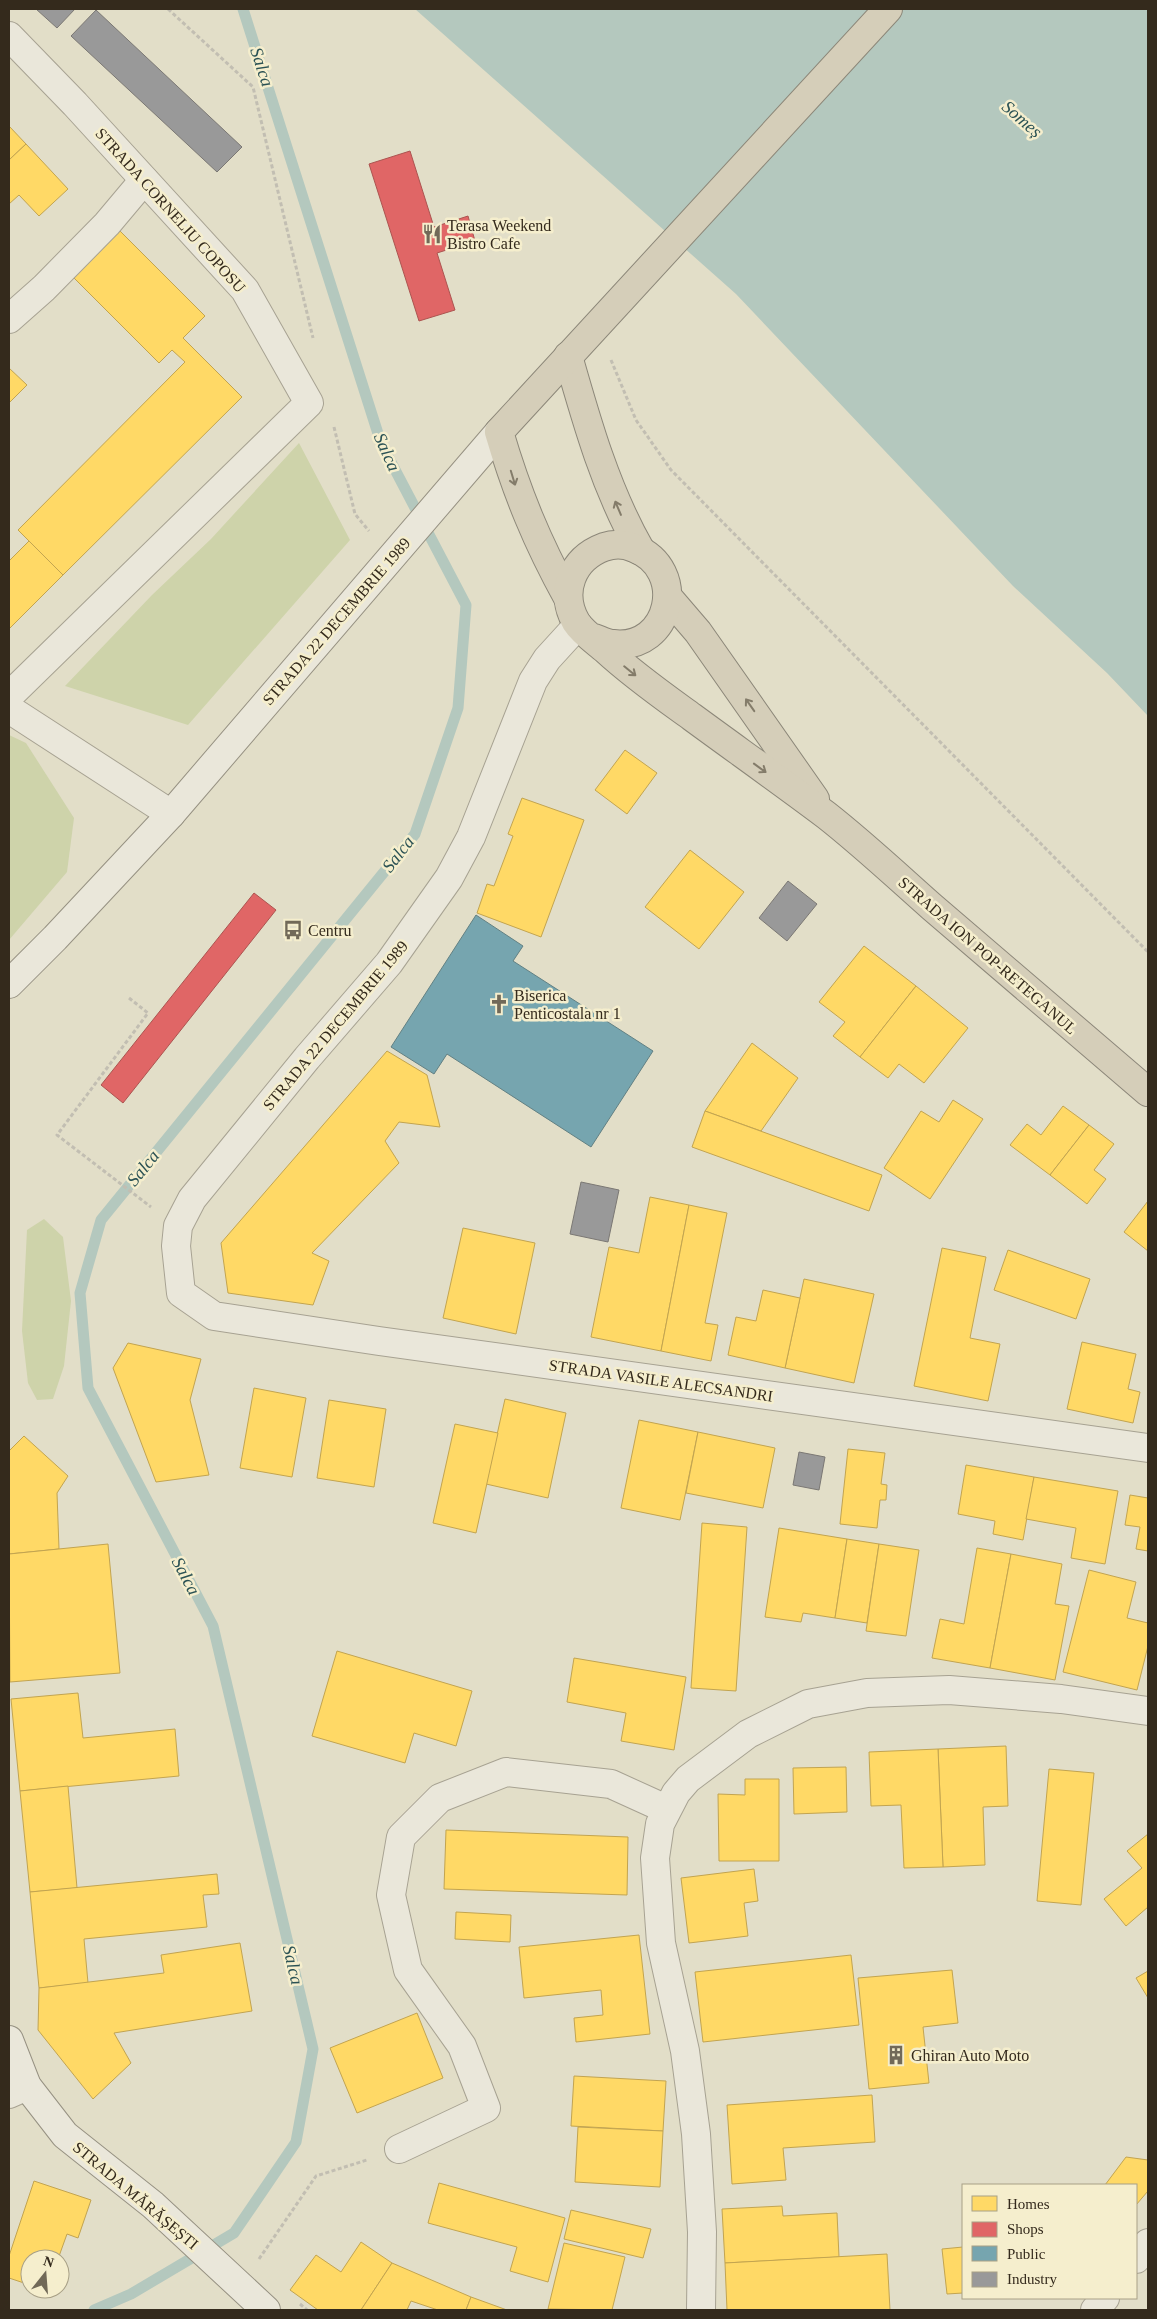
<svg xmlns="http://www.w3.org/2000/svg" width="1157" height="2319" font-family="'Times New Roman',serif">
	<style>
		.green { fill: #ced3aa }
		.water { fill: #b4c8be }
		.homes { fill: #ffd966; stroke: #c2a450 }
		.shops { fill: #e06666; stroke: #ac5450 }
		.public { fill: #76a5af; stroke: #628083 }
		.industry { fill: #999; stroke: #7b7874 }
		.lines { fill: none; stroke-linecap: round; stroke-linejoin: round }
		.stream { stroke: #b4c8be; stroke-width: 11 }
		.street-casing { stroke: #a7a292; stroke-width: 30 }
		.secondary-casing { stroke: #969182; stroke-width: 30 }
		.highway-casing { stroke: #8c8779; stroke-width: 30 }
		.path { stroke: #c2beb2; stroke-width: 3; stroke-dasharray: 4 2.5; stroke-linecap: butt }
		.street { stroke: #eae7da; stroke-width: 28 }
		.secondary { stroke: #eae7da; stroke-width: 28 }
		.highway { stroke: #d5ceb9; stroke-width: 28 }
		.oneway { stroke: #847c6a }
		.labels { text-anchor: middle; stroke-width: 5; stroke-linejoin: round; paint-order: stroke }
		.street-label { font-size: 16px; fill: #342a1c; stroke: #f5eecd }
		.poi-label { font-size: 16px; fill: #342a1c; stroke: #f5eecd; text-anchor: start }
		.water-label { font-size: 18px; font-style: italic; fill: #2b5254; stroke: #f5eecd }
	</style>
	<rect width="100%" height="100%" fill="#e2dec8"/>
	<g class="green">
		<path d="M 299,443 L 350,540 L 188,725 L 65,686 L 152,595 L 211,539 Z"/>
		<path d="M 9,735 L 26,743 L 74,818 L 67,872 L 9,940 Z"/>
		<path d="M 44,1219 L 63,1237 L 71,1301 L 64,1366 L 53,1399 L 37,1400 L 28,1383 L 22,1331 L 27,1230 Z"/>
	</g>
	<path class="water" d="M 415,9 L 1148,9 L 1148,716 L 1107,673 L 1013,586 L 736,294 Z"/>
	<g class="homes">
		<path d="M 9,126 L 26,144 L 9,160 Z"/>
		<path d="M 26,144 L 68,189 L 39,216 L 19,195 L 9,204 L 9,160 Z"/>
		<path d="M 115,226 L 205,316 L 183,338 L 242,397 L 63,575 L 18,530 L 185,362 L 172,350 L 159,363 L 69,273 Z"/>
		<path d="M 9,368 L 27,385 L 9,403 Z"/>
		<path d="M 29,541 L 63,575 L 9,629 L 9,561 Z"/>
		<path d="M 625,750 L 657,773 L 627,814 L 595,790 Z"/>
		<path d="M 522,798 L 584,820 L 541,937 L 477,913 L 487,884 L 494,886 L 513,836 L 508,834 Z"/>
		<path d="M 690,850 L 744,892 L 699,949 L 645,907 Z"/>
		<path d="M 864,946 L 916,986 L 860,1057 L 833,1036 L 845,1022 L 819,1002 Z"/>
		<path d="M 916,986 L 968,1028 L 924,1083 L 899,1064 L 888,1078 L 860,1057 Z"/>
		<path d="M 752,1043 L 798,1078 L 761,1131 L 705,1111 Z"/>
		<path d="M 387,1051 L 427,1075 L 440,1127 L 399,1122 L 385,1141 L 399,1163 L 312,1253 L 329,1261 L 313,1305 L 228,1293 L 221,1243 Z"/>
		<path d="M 953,1100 L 983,1119 L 930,1199 L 884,1168 L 921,1111 L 939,1122 Z"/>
		<path d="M 1063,1106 L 1089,1125 L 1050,1175 L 1010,1145 L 1027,1124 L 1041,1135 Z"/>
		<path d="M 705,1111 L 882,1175 L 869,1211 L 692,1147 Z"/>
		<path d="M 1089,1125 L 1114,1144 L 1094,1170 L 1106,1179 L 1087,1204 L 1050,1175 Z"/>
		<path d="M 650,1197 L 689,1205 L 661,1351 L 591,1337 L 609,1247 L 639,1253 Z"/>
		<path d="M 1148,1201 L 1148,1251 L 1124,1232 Z"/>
		<path d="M 689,1205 L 727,1213 L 705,1323 L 718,1325 L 711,1361 L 661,1351 Z"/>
		<path d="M 463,1228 L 535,1243 L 516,1334 L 443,1318 Z"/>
		<path d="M 942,1248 L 986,1257 L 970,1338 L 1000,1344 L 988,1401 L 914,1386 Z"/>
		<path d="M 1008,1250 L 1090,1279 L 1076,1319 L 994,1290 Z"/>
		<path d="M 804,1279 L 874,1294 L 854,1383 L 785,1368 Z"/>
		<path d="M 763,1290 L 800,1298 L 785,1368 L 728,1355 L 736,1317 L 756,1321 Z"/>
		<path d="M 1082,1342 L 1136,1354 L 1128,1389 L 1140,1392 L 1133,1423 L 1067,1409 Z"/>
		<path d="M 128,1343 L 201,1359 L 190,1400 L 209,1475 L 156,1482 L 113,1368 Z"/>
		<path d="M 254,1388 L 306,1398 L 292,1477 L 240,1468 Z"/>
		<path d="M 505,1399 L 566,1413 L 548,1498 L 486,1484 Z"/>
		<path d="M 329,1400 L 386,1409 L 374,1487 L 317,1478 Z"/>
		<path d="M 639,1420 L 698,1432 L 680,1520 L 621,1508 Z"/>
		<path d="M 455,1424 L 498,1433 L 476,1533 L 433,1523 Z"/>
		<path d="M 698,1432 L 775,1448 L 763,1508 L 686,1493 Z"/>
		<path d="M 24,1436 L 68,1476 L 57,1493 L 59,1549 L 9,1554 L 9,1451 Z"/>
		<path d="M 848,1449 L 885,1453 L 881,1484 L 887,1485 L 886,1500 L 880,1500 L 877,1528 L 840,1524 Z"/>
		<path d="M 966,1465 L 1034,1477 L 1023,1540 L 993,1534 L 995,1521 L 958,1514 Z"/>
		<path d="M 1034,1477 L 1118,1491 L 1105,1564 L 1071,1558 L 1076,1528 L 1026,1519 Z"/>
		<path d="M 1130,1495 L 1148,1498 L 1148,1551 L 1136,1549 L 1140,1527 L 1125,1525 Z"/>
		<path d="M 702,1523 L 747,1527 L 736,1691 L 691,1688 Z"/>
		<path d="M 779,1528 L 847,1539 L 835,1618 L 803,1613 L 801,1622 L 765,1617 Z"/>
		<path d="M 847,1539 L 879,1544 L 867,1623 L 835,1618 Z"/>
		<path d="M 108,1544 L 120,1673 L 10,1682 L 9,1554 Z"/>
		<path d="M 879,1544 L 919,1550 L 906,1636 L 866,1631 Z"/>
		<path d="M 977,1548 L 1011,1554 L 990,1668 L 932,1658 L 940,1619 L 964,1624 Z"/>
		<path d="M 1011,1554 L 1062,1564 L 1055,1604 L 1069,1606 L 1055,1680 L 990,1668 Z"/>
		<path d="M 1089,1570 L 1136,1582 L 1127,1618 L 1148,1623 L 1148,1646 L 1137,1690 L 1063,1672 Z"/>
		<path d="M 337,1651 L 472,1691 L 456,1746 L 414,1733 L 405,1763 L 312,1736 Z"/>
		<path d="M 574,1658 L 686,1677 L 674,1750 L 621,1741 L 626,1713 L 567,1702 Z"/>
		<path d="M 78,1693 L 83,1738 L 175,1729 L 179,1776 L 20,1791 L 11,1699 Z"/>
		<path d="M 1006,1746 L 1008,1806 L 983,1807 L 985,1865 L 943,1867 L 938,1749 Z"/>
		<path d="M 938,1749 L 943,1867 L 904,1868 L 901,1805 L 871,1806 L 869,1752 Z"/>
		<path d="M 846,1767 L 847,1812 L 794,1814 L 793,1768 Z"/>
		<path d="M 1049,1769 L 1094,1773 L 1081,1905 L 1037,1901 Z"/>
		<path d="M 745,1779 L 779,1779 L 779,1861 L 719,1861 L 718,1794 L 745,1795 Z"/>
		<path d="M 68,1786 L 77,1888 L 30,1892 L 20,1791 Z"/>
		<path d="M 446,1830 L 628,1837 L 627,1895 L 444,1889 Z"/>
		<path d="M 1148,1834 L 1148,1907 L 1126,1926 L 1104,1899 L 1142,1868 L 1127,1851 Z"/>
		<path d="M 754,1869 L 758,1901 L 744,1903 L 748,1936 L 689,1943 L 681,1878 Z"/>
		<path d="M 217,1874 L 219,1894 L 203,1895 L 207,1927 L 84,1939 L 88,1983 L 39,1988 L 30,1892 Z"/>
		<path d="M 456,1912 L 511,1915 L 510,1942 L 455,1939 Z"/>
		<path d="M 639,1935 L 650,2034 L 576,2042 L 574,2018 L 603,2015 L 601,1990 L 524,1998 L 519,1947 Z"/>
		<path d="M 240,1943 L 252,2011 L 114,2033 L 131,2063 L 93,2099 L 38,2030 L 39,1988 L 164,1973 L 161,1955 Z"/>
		<path d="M 851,1955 L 859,2025 L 703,2042 L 695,1972 Z"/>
		<path d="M 952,1970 L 958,2023 L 923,2027 L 929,2083 L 869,2089 L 858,1978 Z"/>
		<path d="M 1148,1971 L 1148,1998 L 1136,1978 Z"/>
		<path d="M 417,2013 L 443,2078 L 357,2113 L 330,2048 Z"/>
		<path d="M 574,2076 L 666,2081 L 663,2131 L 571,2126 Z"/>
		<path d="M 872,2095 L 875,2142 L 783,2148 L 786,2180 L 732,2184 L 727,2105 Z"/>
		<path d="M 578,2127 L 663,2131 L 660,2187 L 575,2182 Z"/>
		<path d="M 1126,2157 L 1148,2160 L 1148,2191 L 1136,2205 L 1136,2185 L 1105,2185 Z"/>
		<path d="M 34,2181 L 91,2200 L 78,2238 L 67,2234 L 58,2259 L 30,2259 L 30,2285 L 9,2278 L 9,2256 Z"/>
		<path d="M 439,2183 L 565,2218 L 548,2282 L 510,2271 L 517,2247 L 428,2223 Z"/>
		<path d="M 782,2206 L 783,2216 L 837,2213 L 839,2257 L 725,2263 L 722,2209 Z"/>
		<path d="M 571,2210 L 651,2229 L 643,2258 L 564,2239 Z"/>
		<path d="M 361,2242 L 392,2263 L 361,2310 L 318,2310 L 290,2290 L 316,2255 L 341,2272 Z"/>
		<path d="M 564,2243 L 625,2257 L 612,2310 L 548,2309 Z"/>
		<path d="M 963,2247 L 963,2293 L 947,2294 L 942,2249 Z"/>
		<path d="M 887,2254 L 890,2310 L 727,2310 L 725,2263 Z"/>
		<path d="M 392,2263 L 471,2297 L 466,2310 L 438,2310 L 411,2301 L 407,2310 L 361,2310 Z"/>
		<path d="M 471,2297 L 507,2310 L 466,2310 Z"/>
	</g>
	<g class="shops">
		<path d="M 410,151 L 434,227 L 468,216 L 475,241 L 437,253 L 455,310 L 419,321 L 369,164 Z"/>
		<path d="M 254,893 L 276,910 L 123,1103 L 101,1085 Z"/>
	</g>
	<path class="public" d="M 476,915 L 523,946 L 513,961 L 653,1051 L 591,1147 L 447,1054 L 434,1074 L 391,1047 Z"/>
	<g class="industry">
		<path d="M 36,9 L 75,9 L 57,28 Z"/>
		<path d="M 96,10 L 242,147 L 217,172 L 71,36 Z"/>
		<path d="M 788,881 L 817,904 L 787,941 L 759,918 Z"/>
		<path d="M 581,1182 L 619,1190 L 608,1242 L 570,1234 Z"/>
		<path d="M 799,1452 L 825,1457 L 819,1490 L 793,1485 Z"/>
	</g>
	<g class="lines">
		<path class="stream" d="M 94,2310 L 131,2294 L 234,2233 L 296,2142 L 313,2049 L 213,1626 L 88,1388 L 80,1293 L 101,1220 L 415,834 L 458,708 L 466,605 L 381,443 L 243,9"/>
		<defs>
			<g id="street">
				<path d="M 9,36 L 75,104 L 245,290 L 309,403 L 9,696"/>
				<path d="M 9,319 L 44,288 L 107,224 L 144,180"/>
				<path d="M 578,625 L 547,659 L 533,681 L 471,837 L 449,878 L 389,963 L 307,1058 L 192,1199 L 178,1226 L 176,1246 L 181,1293 L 214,1316 L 379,1341 L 1148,1448"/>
				<path d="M 9,709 L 171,814"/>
				<path d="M 9,2094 L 27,2086"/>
				<path d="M 399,2149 L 486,2108 L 462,2046 L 408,1970 L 391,1895 L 401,1837 L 440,1798 L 506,1772 L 611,1784 L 666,1809"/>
				<path d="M 1136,2259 L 1148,2243"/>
				<path d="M 701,2310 L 702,2232 L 696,2134 L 685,2051 L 661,1943 L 655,1858 L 660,1824 L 676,1793 L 688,1779 L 748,1734 L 808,1704 L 867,1693 L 949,1690 L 1061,1699 L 1148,1711"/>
				<path d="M 1095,2310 L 1105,2298"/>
			</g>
			<g id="secondary">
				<path d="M 9,984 L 55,938 L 171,814 L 499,432"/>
				<path d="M 9,2040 L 27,2086 L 65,2135 L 153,2205 L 266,2310"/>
			</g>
			<g id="highway">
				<path d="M 568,356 C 587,423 606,490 641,551"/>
				<path d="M 668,597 L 698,632 L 815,799"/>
				<path d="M 568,598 C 537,542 517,493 499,432 L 888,9"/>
				<path d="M 594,638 C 600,640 607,644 613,644 C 671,651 689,569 634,548 C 625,544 613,544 604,547 C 572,559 559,592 576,622 C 583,633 597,642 606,650 C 633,675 663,696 692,717 C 737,750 782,782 826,815 C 863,844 897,876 932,907 C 1004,968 1076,1030 1148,1092"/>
			</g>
		</defs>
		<use href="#street" class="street-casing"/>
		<use href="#secondary" class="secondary-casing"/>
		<use href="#highway" class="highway-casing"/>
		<g class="path">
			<path d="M 168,9 L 253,87 L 313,338"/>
			<path d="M 611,360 L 636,420 L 671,470 L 1148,952"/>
			<path d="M 334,427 L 355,514 L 369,531"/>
			<path d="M 129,998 L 148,1013 L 57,1135 L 151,1207"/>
			<path d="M 259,2259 L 316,2176 L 367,2160"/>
			<path d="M 300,2304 L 307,2310"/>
		</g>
		<use href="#street" class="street"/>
		<use href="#secondary" class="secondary"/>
		<use href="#highway" class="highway"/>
	</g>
	<defs><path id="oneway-shaft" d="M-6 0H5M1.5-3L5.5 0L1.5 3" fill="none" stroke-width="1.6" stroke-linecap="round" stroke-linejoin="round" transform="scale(1.25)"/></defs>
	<g class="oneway">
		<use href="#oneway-shaft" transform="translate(513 478) rotate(73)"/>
		<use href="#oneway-shaft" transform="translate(618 508) rotate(-113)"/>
		<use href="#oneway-shaft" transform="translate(630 671) rotate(39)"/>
		<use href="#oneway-shaft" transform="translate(750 705) rotate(-125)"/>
		<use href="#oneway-shaft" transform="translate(760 768) rotate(36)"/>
	</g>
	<defs>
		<symbol id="restaurant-bare" viewBox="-9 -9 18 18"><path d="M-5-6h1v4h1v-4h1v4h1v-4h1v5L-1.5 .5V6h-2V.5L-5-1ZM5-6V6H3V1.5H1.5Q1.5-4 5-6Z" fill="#716958" stroke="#f5eecd" stroke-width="2.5" paint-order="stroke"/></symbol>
		<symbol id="bus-bare" viewBox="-9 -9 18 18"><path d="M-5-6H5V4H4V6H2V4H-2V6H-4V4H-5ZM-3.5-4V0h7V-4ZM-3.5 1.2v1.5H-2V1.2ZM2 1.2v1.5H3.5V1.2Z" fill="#716958" stroke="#f5eecd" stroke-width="2.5" paint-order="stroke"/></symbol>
		<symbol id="church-bare" viewBox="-9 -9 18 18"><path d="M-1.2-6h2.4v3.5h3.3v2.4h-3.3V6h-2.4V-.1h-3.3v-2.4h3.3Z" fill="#716958" stroke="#f5eecd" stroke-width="2.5" paint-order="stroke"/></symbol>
		<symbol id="building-bare" viewBox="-9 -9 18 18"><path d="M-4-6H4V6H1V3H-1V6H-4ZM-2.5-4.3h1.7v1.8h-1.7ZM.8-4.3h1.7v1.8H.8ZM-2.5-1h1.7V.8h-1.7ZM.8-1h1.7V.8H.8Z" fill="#716958" stroke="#f5eecd" stroke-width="2.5" paint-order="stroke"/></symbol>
	</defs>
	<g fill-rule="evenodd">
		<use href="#restaurant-bare" x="418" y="220" width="28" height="28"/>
		<use href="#bus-bare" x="279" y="916" width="28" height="28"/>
		<use href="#church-bare" x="485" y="990" width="28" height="28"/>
		<use href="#building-bare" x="882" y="2041" width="28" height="28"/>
	</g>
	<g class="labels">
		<g class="street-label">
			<text transform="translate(171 210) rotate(48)" y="6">STRADA CORNELIU COPOSU</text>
			<text transform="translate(336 621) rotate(-49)" y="6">STRADA 22 DECEMBRIE 1989</text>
			<text transform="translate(988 955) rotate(41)" y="6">STRADA ION POP-RETEGANUL</text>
			<text transform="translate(335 1025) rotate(-50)" y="6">STRADA 22 DECEMBRIE 1989</text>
			<text transform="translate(661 1380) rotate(8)" y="6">STRADA VASILE ALECSANDRI</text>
			<text transform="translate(136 2195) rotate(40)" y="6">STRADA MĂRĂȘEȘTI</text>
		</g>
		<g class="poi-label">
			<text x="447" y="231">Terasa Weekend<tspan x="447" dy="18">Bistro Cafe</tspan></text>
			<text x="308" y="936">Centru</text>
			<text x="514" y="1001">Biserica<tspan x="514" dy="18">Penticostala nr 1</tspan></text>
			<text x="911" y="2061">Ghiran Auto Moto</text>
		</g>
		<g class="water-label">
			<text transform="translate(262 67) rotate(72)" y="6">Salca</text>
			<text transform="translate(1022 119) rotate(41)" y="6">Someș</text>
			<text transform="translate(387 452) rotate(66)" y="6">Salca</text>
			<text transform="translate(398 854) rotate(-52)" y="6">Salca</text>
			<text transform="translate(143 1168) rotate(-51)" y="6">Salca</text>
			<text transform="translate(186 1576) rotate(62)" y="6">Salca</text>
			<text transform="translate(293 1965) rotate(77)" y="6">Salca</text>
		</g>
	</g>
	<rect width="1157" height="2319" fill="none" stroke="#342a1c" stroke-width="20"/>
	<rect x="962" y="2184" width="175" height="115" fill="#f5eecd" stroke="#a8a086"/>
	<rect x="972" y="2196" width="25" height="15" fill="#ffd966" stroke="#a8a086"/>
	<text x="1007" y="2209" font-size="15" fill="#342a1c">Homes</text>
	<rect x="972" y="2222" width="25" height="15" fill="#e06666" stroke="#a8a086"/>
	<text x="1007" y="2234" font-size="15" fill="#342a1c">Shops</text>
	<rect x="972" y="2246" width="25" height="15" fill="#76a5af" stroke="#a8a086"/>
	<text x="1007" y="2259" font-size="15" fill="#342a1c">Public</text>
	<rect x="972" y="2272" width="25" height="15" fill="#999999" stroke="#a8a086"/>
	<text x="1007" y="2284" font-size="15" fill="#342a1c">Industry</text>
	<g transform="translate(45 2274) rotate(17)"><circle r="24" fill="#f5eecd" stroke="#a8a086"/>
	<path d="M0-4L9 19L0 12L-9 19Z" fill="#716958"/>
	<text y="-8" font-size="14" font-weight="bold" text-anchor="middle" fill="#342a1c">N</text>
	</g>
</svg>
